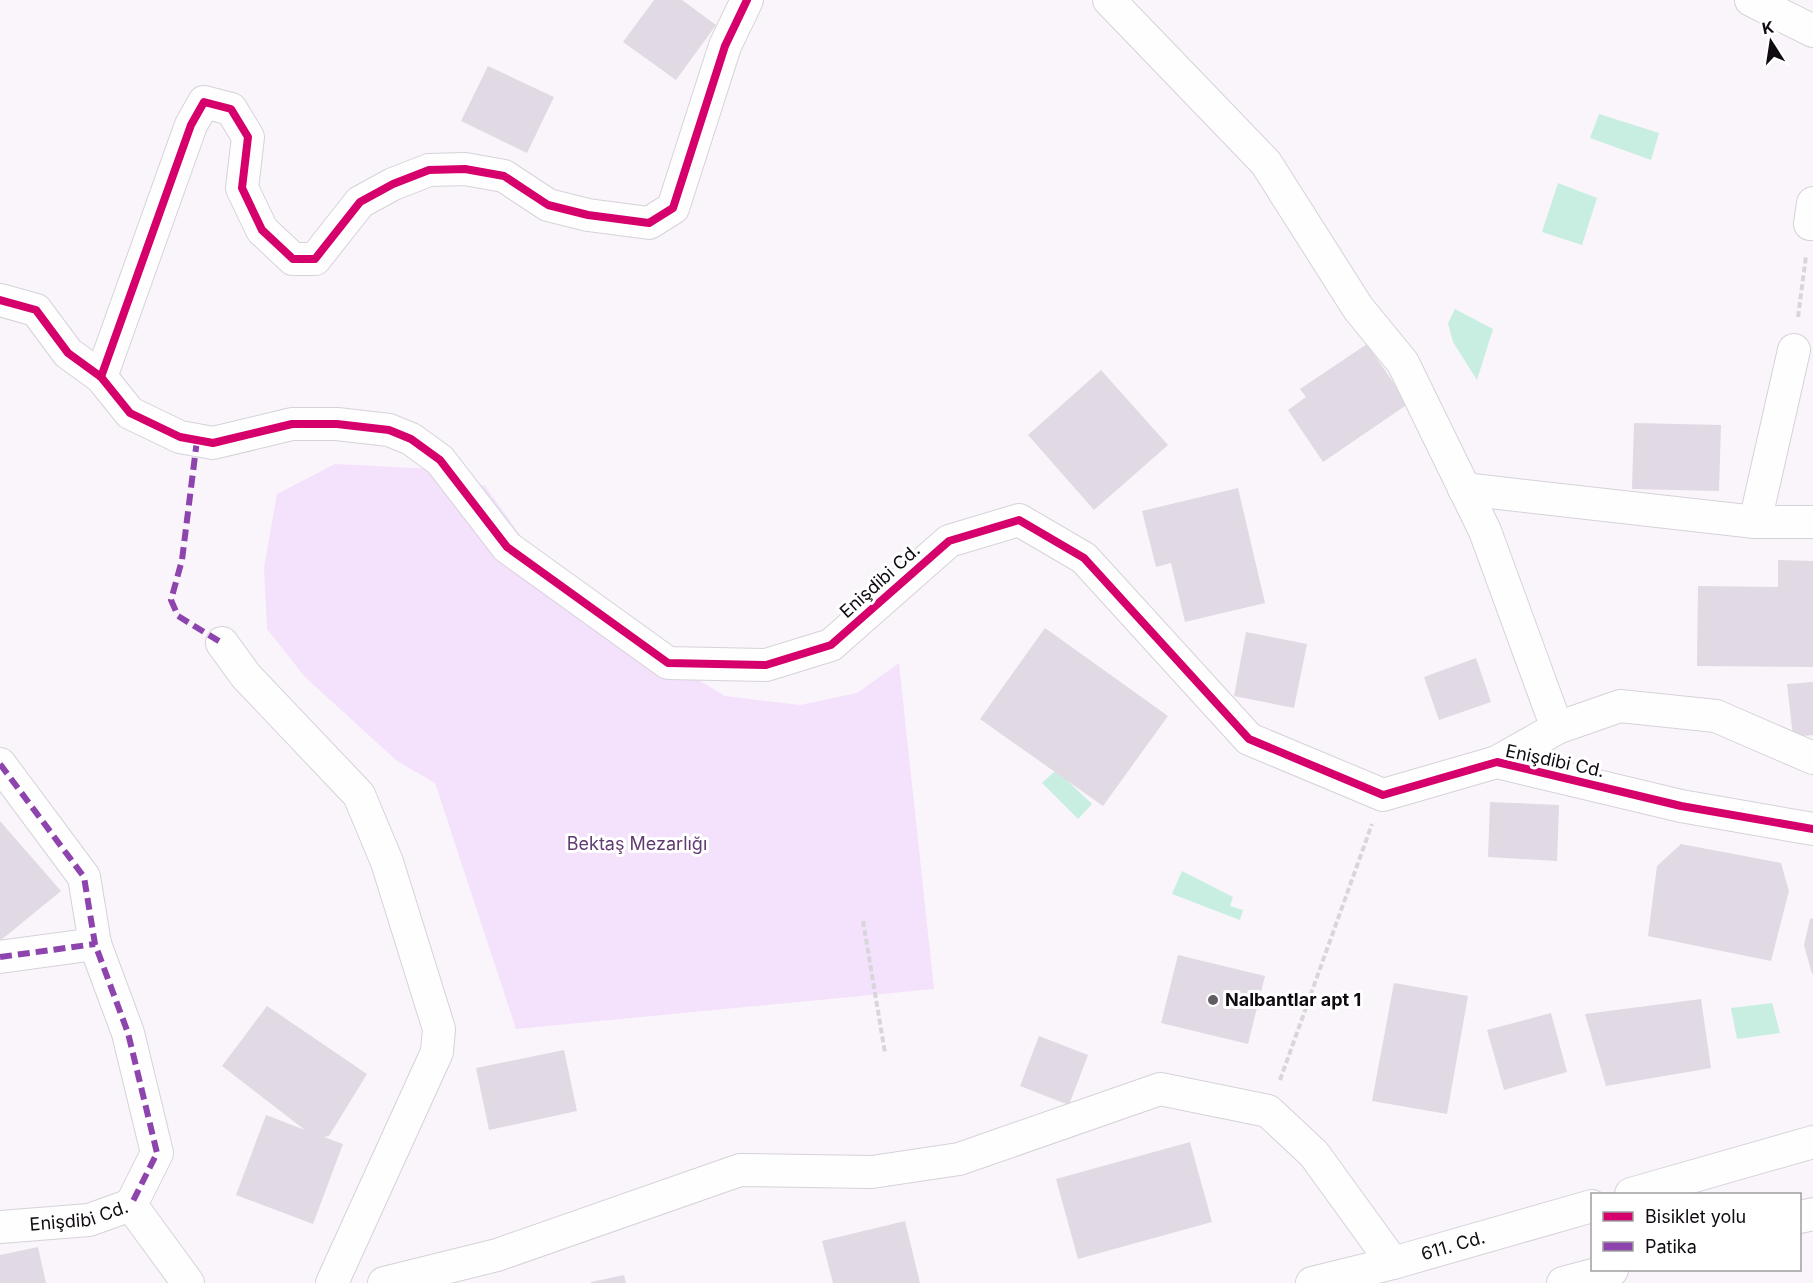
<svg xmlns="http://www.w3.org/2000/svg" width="1813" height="1283" font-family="Inter,sans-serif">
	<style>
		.green { fill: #f4e2fc }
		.water { fill: #c7eee0 }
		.building { fill: #e1d9e4 }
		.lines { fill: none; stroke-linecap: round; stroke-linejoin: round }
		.street-casing { stroke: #d6d2d9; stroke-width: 34 }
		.path { stroke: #d8d6d8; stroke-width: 4; stroke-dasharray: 6 3; stroke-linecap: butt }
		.street { stroke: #fefefe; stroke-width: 32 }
		.quiet { stroke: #8e44ad; stroke-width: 6; stroke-dasharray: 12 6; stroke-linecap: butt }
		.cycleway-casing { stroke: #fff; stroke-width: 11 }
		.cycleway { stroke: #d6006c; stroke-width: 8 }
		.poi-dot { fill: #615d63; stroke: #fff; stroke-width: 2 }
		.labels { text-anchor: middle; stroke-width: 6; stroke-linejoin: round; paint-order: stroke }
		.street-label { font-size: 18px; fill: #0f0b11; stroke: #fff }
		.park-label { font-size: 18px; fill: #603a70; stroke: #fff }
		.poi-label { font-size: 18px; font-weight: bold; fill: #0f0b11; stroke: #fff; text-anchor: start }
	</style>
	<rect width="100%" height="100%" fill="#faf5fb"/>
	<path class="green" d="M 335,464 L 436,469 L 485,486 L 554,582 L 592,616 L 725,696 L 800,705 L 857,693 L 899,663 L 934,989 L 516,1029 L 435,783 L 397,761 L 305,677 L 267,629 L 264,568 L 277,494 Z"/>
	<g class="water">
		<path d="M 1599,114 L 1659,133 L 1651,160 L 1590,138 Z"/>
		<path d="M 1558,183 L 1597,198 L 1582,245 L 1542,232 Z"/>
		<path d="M 1455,309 L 1493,329 L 1477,380 L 1453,342 L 1448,323 Z"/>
		<path d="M 1056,770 L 1092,804 L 1078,819 L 1042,783 Z"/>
		<path d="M 1182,871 L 1233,897 L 1230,906 L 1243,910 L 1240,920 L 1172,894 Z"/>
		<path d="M 1772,1003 L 1780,1033 L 1737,1039 L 1731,1008 Z"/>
	</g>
	<g class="building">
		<path d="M 654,0 L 682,0 L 716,25 L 676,80 L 623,42 Z"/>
		<path d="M 488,66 L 554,97 L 527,153 L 461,121 Z"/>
		<path d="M 1367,344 L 1408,404 L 1323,462 L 1288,410 L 1306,397 L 1300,389 Z"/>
		<path d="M 1101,370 L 1168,445 L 1094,510 L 1028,435 Z"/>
		<path d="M 1634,423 L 1721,425 L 1719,491 L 1632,489 Z"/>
		<path d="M 1238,488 L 1265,603 L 1185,622 L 1171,563 L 1156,567 L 1142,511 Z"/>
		<path d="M 1778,560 L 1813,561 L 1813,667 L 1697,666 L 1698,586 L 1778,587 Z"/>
		<path d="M 1045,628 L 1168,716 L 1103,806 L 980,719 Z"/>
		<path d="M 1246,632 L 1307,644 L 1294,708 L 1234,696 Z"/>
		<path d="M 1476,658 L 1491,702 L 1439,720 L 1424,677 Z"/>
		<path d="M 1813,682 L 1813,735 L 1793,737 L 1787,684 Z"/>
		<path d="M 1490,802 L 1559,805 L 1557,861 L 1488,857 Z"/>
		<path d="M 0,821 L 61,891 L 1,940 L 0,939 Z"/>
		<path d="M 1681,844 L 1781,863 L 1789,891 L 1771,961 L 1648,936 L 1657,866 Z"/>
		<path d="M 1813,918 L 1813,974 L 1812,974 L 1804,945 L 1810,919 Z"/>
		<path d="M 1178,955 L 1265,976 L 1248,1044 L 1161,1023 Z"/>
		<path d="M 1394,983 L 1468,996 L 1447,1114 L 1372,1101 Z"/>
		<path d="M 1701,999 L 1711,1068 L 1606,1086 L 1585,1014 Z"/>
		<path d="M 267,1006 L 367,1074 L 329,1136 L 324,1137 L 343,1144 L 313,1224 L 236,1195 L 266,1115 L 305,1130 L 222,1066 Z"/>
		<path d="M 1551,1013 L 1567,1072 L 1504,1090 L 1487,1030 Z"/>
		<path d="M 1039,1036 L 1088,1055 L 1069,1105 L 1020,1086 Z"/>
		<path d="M 564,1050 L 577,1111 L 489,1130 L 476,1068 Z"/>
		<path d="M 1190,1142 L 1212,1222 L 1078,1259 L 1056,1179 Z"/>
		<path d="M 905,1221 L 920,1283 L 833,1283 L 822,1241 Z"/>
		<path d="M 38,1247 L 46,1283 L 0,1283 L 0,1255 Z"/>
		<path d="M 624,1275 L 626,1283 L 591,1283 L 591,1282 Z"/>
	</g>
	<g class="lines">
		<defs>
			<g id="street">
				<path d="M 1109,0 L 1266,163 L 1358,308 L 1403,363 L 1485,531 L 1557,728"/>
				<path d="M 1751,0 L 1813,31"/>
				<path d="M 1810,224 L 1813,203"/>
				<path d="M 0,300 L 36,310 L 68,353 L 101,377 L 130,413 L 180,437 L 213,443 L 292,424 L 337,424 L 389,430 L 411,439 L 440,460 L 507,547 L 668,663 L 766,665 L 831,645 L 949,541 L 1019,520 L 1084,558 L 1249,739 L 1383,795 L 1497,762 L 1681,806 L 1813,829"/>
				<path d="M 101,377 L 191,125 L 204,102 L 231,109 L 248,137 L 242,188 L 262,230 L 293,259 L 315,259 L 360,202 L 393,184 L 429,170 L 465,169 L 504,176 L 548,205 L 588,215 L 649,223 L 673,208 L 725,46 L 747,0"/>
				<path d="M 1464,489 L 1755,522 L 1813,522"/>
				<path d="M 1755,522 L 1794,350"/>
				<path d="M 222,643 L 246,676 L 359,795 L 387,862 L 439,1029 L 437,1052 L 332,1283"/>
				<path d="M 1497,762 L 1557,728 L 1620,706 L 1716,716 L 1813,758"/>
				<path d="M 0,764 L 84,877 L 95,944 L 128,1033 L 157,1153 L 131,1205"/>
				<path d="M 0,957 L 95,944"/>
				<path d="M 1631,1194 L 1813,1142"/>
				<path d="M 1800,1217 L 1813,1214"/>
				<path id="s1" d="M 0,1227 L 89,1220 L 131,1205 L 188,1283"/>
				<path d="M 384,1283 L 497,1255 L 740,1170 L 872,1172 L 959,1159 L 1160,1089 L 1268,1111 L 1314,1154 L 1393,1263"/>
				<path id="s2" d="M 1312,1283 L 1393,1263 L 1592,1206"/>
				<path d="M 1563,1283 L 1612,1270"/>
			</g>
		</defs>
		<use href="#street" class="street-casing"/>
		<g class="path">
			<path d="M 1798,317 L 1806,256"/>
			<path d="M 863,921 L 885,1053"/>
			<path d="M 1280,1080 L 1372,824"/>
		</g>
		<use href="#street" class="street"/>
		<g class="quiet">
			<path d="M 197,440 L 182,560 L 171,600 L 178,616 L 222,643"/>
			<path d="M 0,764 L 84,877 L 95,944 L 128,1033 L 157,1153 L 131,1205"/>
			<path d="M 0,957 L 95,944"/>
		</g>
		<defs>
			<g id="cycleway">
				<path d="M 0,300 L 36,310 L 68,353 L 101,377 L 130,413 L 180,437 L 213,443 L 292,424 L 337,424 L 389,430 L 411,439 L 440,460 L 507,547 L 668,663 L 766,665 L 831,645 L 949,541 L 1019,520 L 1084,558 L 1249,739 L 1383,795 L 1497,762 L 1681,806 L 1813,829"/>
				<path d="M 101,377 L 191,125 L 204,102 L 231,109 L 248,137 L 242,188 L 262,230 L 293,259 L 315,259 L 360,202 L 393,184 L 429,170 L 465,169 L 504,176 L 548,205 L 588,215 L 649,223 L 673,208 L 725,46 L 747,0"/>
			</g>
		</defs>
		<use href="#cycleway" class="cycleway-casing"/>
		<use href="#cycleway" class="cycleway"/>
	</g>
	<circle class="poi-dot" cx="1213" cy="1000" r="6"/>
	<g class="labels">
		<g class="street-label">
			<text transform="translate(880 581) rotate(-42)" y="6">Enişdibi Cd.</text>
			<text transform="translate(1555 761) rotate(12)" y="6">Enişdibi Cd.</text>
			<text dy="6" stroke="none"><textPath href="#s1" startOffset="80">Enişdibi Cd.</textPath></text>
			<text dy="6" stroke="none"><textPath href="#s2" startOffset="146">611. Cd.</textPath></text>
		</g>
		<g class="park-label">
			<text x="637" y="850">Bektaş Mezarlığı</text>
		</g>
		<g class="poi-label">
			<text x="1225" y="1006">Nalbantlar apt 1</text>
		</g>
	</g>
	<rect x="1591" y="1193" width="210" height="78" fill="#ffffff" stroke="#9f9da0" stroke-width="1.5"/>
	<rect x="1603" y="1212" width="30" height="9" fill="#d6006c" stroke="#9f9da0" stroke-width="1.5"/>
	<text x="1645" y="1223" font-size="18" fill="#0f0b11">Bisiklet yolu</text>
	<rect x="1603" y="1242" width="30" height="9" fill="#8e44ad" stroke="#9f9da0" stroke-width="1.5"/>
	<text x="1645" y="1253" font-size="18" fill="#0f0b11">Patika</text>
	<g transform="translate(1771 42) rotate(348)" stroke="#ffffff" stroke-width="4.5" paint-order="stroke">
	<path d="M0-4.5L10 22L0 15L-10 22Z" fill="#0f0b11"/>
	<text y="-9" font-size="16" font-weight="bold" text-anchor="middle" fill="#0f0b11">K</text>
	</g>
</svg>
